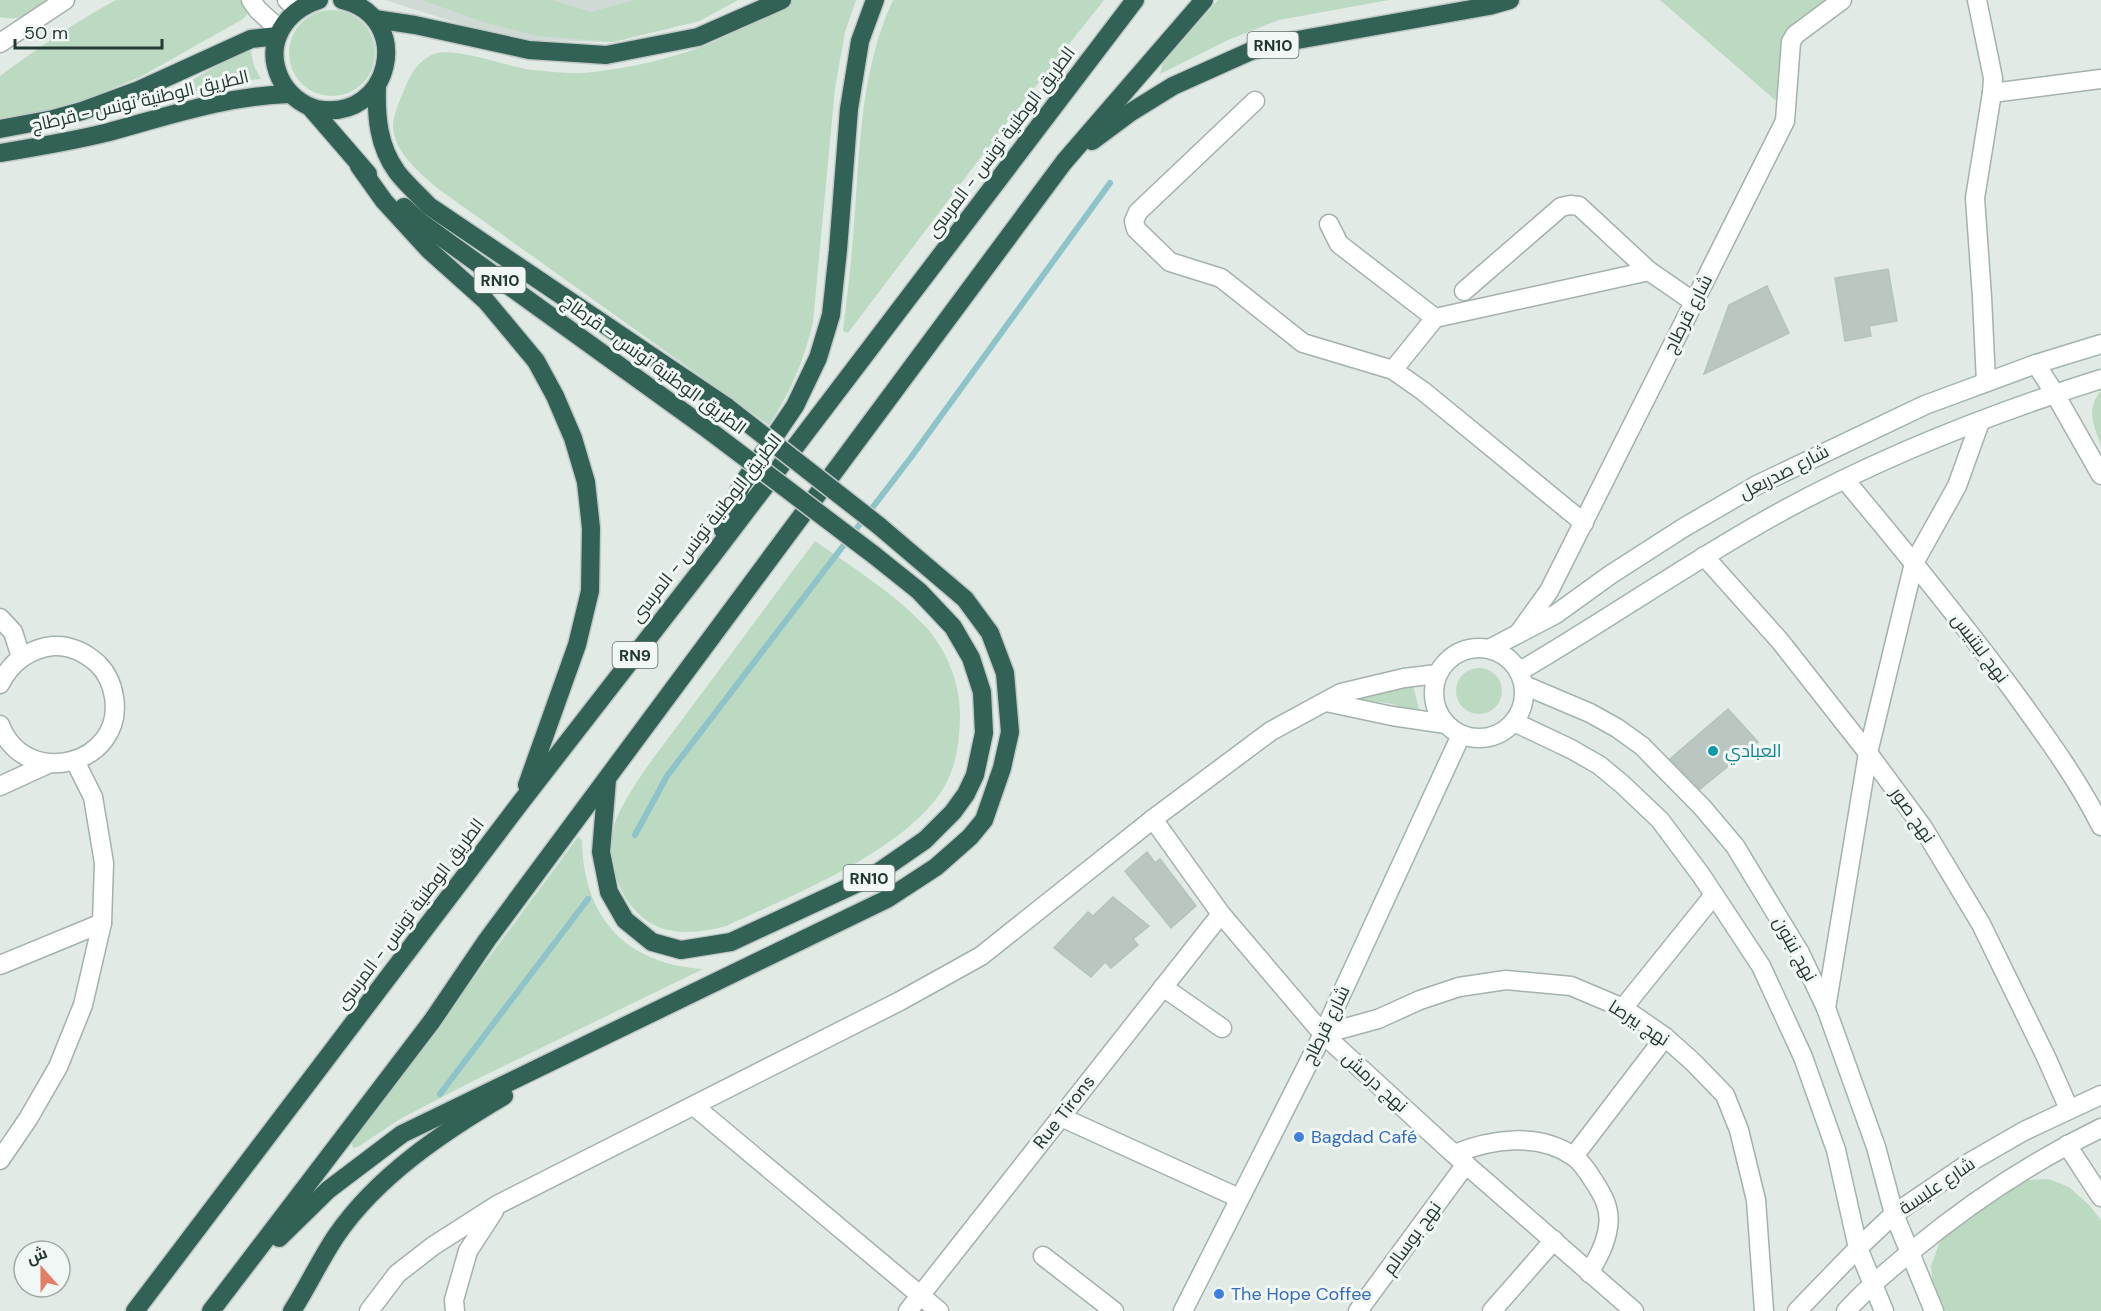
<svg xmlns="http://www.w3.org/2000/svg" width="2101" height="1311" font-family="'DM Sans',Cairo,sans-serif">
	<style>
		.built { fill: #cfdad4 }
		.green { fill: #bcd9c2 }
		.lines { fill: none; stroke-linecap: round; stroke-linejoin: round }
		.stream { stroke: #8ec3ca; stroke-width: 6 }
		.building { fill: #bac7c1; stroke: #b4c3bc; stroke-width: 1.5 }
		.street-casing { stroke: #a4b1ac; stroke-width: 21 }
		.secondary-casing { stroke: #a1b4ad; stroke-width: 21 }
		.highway-casing { stroke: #c1c8c6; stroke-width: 21 }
		.street { stroke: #fff; stroke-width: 18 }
		.secondary { stroke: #fff; stroke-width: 18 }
		.highway { stroke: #326256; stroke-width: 18 }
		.highway-bridge-casing { stroke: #c1c8c6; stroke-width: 21; stroke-linecap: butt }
		.highway-bridge { stroke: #326256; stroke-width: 18 }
		.culture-dot { fill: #0f9aa8; stroke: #f1f7f4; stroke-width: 2 }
		.shop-dot { fill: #3f7fe0; stroke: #f1f7f4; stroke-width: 2 }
		.labels { text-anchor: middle; stroke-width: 6; stroke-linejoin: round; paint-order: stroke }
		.shield { fill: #f1f7f4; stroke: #61726c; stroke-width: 1.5 }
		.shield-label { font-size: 16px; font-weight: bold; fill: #233932 }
		.street-label { font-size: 18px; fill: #233932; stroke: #f1f7f4 }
		.culture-label { font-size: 18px; fill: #0d838f; stroke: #f1f7f4; text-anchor: start }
		.shop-label { font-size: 18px; fill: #366cbe; stroke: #f1f7f4; text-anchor: start }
	</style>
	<rect width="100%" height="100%" fill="#e1eae5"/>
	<path class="built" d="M 385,0 L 738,0 L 699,21 L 613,42 L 532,40 L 467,26 Z"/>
	<g class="green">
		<path d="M 0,0 L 49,0 C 33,13 21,22 0,17 Z"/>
		<path d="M 116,0 L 245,0 L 249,12 L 243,19 L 140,77 L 63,109 L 0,118 L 0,76 C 38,48 75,22 116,0 Z"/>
		<path d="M 422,0 L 552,0 L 591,12 L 635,0 L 738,0 L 699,21 L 613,42 L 539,36 L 486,23 Z"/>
		<path d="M 790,0 L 856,0 L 845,32 L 835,88 L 813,322 C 804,360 791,392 769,425 L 437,188 C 420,173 394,152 393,127 C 393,114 400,100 405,88 C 410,74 419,60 434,54 C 454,46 508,67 532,70 C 548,71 566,74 582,73 C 627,70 690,55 731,34 C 751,24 770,12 790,0 Z"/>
		<path d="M 893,0 L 1104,0 L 1005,125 L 848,333 L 843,331 C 846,304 850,276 852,249 C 860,166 857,77 893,0 Z"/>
		<path d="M 1218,0 L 1389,0 L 1279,20 L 1228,40 L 1160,74 L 1163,63 Z"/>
		<path d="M 1660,0 L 1838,0 L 1799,29 L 1781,105 Z"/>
		<circle cx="332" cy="53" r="43"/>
		<path d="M 250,47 L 254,66 L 261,79 L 229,82 L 150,104 Z"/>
		<path d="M 2101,390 L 2101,445 C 2093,423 2086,410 2101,390 Z"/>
		<path d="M 815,541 C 853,568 894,593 926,627 C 948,652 961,686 960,719 C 959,743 956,768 943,789 C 903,852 793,895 726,926 C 693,935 658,937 634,909 C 613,887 605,843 618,815 C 635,779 667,741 690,709 C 732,653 773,597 815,541 Z"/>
		<circle cx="1479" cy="691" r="23"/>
		<path d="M 1413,685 L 1420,713 L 1392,704 L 1349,698 Z"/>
		<path d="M 578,837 L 582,840 C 583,917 625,964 703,969 L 473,1081 L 400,1119 L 358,1147 L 353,1148 L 352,1143 Z"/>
		<path d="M 2049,1179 L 2069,1187 L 2089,1205 L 2101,1220 L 2101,1311 L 1943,1311 L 1933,1286 L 1931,1266 L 1939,1244 L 1951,1229 L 2005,1193 L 2029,1180 Z"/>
	</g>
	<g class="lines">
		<g class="stream">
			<path d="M 635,835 L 667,776 L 912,456 L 1110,183"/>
			<path d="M 440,1094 L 588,899"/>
		</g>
	</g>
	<g class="building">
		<path d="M 1888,269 L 1897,321 L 1869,326 L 1871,336 L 1845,341 L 1835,278 Z"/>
		<path d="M 1767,286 L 1789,333 L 1704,374 L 1729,305 Z"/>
		<path d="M 1728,709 L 1758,742 L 1700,789 L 1670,759 Z"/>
		<path d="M 1147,852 L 1155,863 L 1160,859 L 1196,906 L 1171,928 L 1125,871 Z"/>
		<path d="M 1113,897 L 1149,926 L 1133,939 L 1138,945 L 1111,968 L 1105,962 L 1091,977 L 1054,948 L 1088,912 L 1093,916 Z"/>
	</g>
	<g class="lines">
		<defs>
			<g id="street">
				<path d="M 251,0 L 258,10 L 280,30"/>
				<path d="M 287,0 L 298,9"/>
				<path d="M 1977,0 L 1993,78 L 1992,93 L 2101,79"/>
				<path d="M 0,43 L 65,0"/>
				<path d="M 1255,101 L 1138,212 L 1134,221 L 1136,229 L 1170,262 L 1221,278 L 1303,343 L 1393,370 L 1423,391 L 1584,523"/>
				<path d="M 1329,224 L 1339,244 L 1435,318"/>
				<path d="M 1464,291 L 1561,207 L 1570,205 L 1579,206 L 1649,271 L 1694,302"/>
				<path d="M 2036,364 L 2055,394 L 2101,475"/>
				<path d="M 1393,370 L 1435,318 L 1649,271"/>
				<path d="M 1986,382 L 1982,297 L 1975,198 L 1992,93"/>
				<path d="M 1845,480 C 1903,549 1960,619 2014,692 C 2045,735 2077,778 2101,826"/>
				<path d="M 1704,556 L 1780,641 L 1868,753 L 1922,826 L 1981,924 L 2046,1057 L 2069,1109"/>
				<path d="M 0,618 L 13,632 L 21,657"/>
				<path d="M 1518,634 L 1549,591 L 1785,121 L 1791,42 L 1795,35 L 1842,0"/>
				<path d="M 0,684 C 11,662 28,649 53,646 C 70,645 86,653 98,664 C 107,673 112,684 114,697 C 125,765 25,791 0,725"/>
				<path d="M 1326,702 L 1392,716 L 1446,724"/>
				<path d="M 0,786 L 48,764"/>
				<path d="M 1153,819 L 1221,914 L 1323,1034 L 1454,1154 L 1634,1311"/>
				<path d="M 0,965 L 102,923"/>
				<path d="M 1163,987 L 1222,1028"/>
				<path d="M 1623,1008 L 1714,895"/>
				<path d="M 1826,1008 L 1868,753 L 1914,563 L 1957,486 L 1980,422"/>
				<path d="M 1323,1034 L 1378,1019 L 1420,1000 L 1459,987 L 1506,980 L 1571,986 L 1623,1008 L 1665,1037 L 1693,1062 L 1725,1095 L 1739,1130 L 1756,1200 L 1764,1311"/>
				<path d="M 694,1106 L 939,1311"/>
				<path d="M 1061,1117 L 1239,1198"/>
				<path d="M 2067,1145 L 2101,1197"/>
				<path d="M 1454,1154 C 1491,1139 1538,1132 1573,1156 C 1581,1161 1588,1172 1593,1180 C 1603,1195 1611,1209 1608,1227 C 1606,1244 1597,1259 1589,1273"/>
				<path d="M 1574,1156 L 1665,1037"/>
				<path d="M 0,1160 L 28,1119 L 58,1067 L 83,1005 L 102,923 L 104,863 L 93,797 L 75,761"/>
				<path d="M 1043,1256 L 1114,1311"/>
				<path d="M 369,1311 L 397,1274 L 433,1246 L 497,1205 L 900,1001 L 981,956 L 1153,819 L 1271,731 L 1341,693 L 1404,678 L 1437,674"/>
				<path d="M 455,1311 L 454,1300 L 468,1251 L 494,1211"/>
				<path d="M 908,1311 L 1221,914"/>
				<path d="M 1358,1311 L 1466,1164"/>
				<path d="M 1492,1311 L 1554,1240"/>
				<path d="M 1797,1311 L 1858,1248 L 1894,1214 L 1972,1161 L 2024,1131 L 2101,1095"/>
				<path d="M 1846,1311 C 1868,1287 1889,1270 1913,1250 C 1972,1201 2033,1161 2101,1128"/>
			</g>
			<g id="secondary">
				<circle cx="1479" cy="693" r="45"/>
				<path d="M 1491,648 L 1556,614 L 1610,575 L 1683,528 L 1757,485 L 1925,405 L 2036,364 L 2101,344"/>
				<path d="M 1520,671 C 1606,621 1688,563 1775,515 C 1878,458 1989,414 2101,379"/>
				<path d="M 1524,685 L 1590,713 L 1617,728 L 1642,746 L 1702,807 L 1735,846 L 1800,953 L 1826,1008 L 1876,1147 L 1894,1214 L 1934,1311"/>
				<path d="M 1514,722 L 1571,749 L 1599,765 L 1622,784 L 1660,820 L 1701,875 L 1761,966 L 1803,1057 L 1836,1150 L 1858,1248 L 1884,1311"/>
				<path d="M 1183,1311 L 1323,1034 L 1461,735"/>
			</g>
			<g id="highway">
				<path d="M 319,0 C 285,11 264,43 280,78 C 287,93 301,105 317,109 C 391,123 415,17 342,0"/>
				<path d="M 375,19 L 415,25 L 529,50 L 606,55 L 698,37 L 782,0"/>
				<path d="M 377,86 C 376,116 378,146 397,172 C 406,184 419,195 429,206 L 727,407"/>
				<path d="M 310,107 L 368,174"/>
				<path d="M 0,129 L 53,119 L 82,111 L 139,90 L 251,39 L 277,36"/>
				<path d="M 1092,141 L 1131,112 L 1173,86 L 1251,51 L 1286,42 L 1489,6 L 1510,0"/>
				<path d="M 0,153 C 37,147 73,141 109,132 C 171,115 226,96 290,94"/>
				<path d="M 359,166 L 384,201 L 429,250 L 486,301 L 536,361 L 555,396 L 573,438 L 586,482 L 591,528 L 590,591 L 577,645 L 527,785"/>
				<path d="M 404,207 L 419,221 L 710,431"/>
				<path d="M 723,530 L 741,486 L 795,406 L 818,358 L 831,315 L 838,250 L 849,109 L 860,41 L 875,0"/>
				<path d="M 607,780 L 601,852 L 609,892 L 625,920 L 652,942 L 681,950 L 731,942 L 873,876 L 925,840 L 953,812 L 966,794 L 975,775 L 984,733 L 982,692 L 971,658 L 953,627 L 919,591 L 874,555"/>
				<path d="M 279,1238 L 328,1190 L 402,1134 L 887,899 L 936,867 L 970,837 L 984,820 L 1002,768 L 1010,732 L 1005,673 L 990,633 L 965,599 L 878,525"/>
				<path d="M 135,1311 L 521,802 L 712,556 L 1135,0"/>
				<path d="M 211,1311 L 432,1021 L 487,940 L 1064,162 L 1204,0"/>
				<path d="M 292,1311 C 308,1286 320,1260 336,1236 C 377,1176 443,1132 504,1096"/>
			</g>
		</defs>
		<use href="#street" class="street-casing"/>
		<use href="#secondary" class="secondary-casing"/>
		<use href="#highway" class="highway-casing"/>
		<use href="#street" class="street"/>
		<use href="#secondary" class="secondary"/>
		<use href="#highway" class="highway"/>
		<defs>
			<g id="highway-bridge">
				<path d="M 727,407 L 878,525"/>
				<path d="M 710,431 L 874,555"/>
			</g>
		</defs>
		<use href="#highway-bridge" class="highway-bridge-casing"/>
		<use href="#highway-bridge" class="highway-bridge"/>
	</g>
	<circle class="culture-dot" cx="1713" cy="751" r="6"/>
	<g class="shop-dot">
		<circle cx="1299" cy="1137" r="6"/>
		<circle cx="1219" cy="1294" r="6"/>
	</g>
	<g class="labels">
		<g class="shield">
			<rect x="1247.5" y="32" width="51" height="26" rx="4.5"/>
			<rect x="474.5" y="267" width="51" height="26" rx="4.5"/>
			<rect x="612.5" y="642" width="45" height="26" rx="4.5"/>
			<rect x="843.5" y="865" width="51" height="26" rx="4.5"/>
		</g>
		<g class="shield-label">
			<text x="1273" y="51">RN10</text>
			<text x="500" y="286">RN10</text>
			<text x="635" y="661">RN9</text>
			<text x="869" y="884">RN10</text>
		</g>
		<g class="street-label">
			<text transform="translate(140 101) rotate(-13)" y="6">الطريق الوطنية تونس - قرطاج</text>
			<text transform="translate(1001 142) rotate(-53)" y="6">الطريق الوطنية تونس - المرسى</text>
			<text transform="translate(1688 314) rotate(-63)" y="6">شارع قرطاج</text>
			<text transform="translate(654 365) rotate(36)" y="6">الطريق الوطنية تونس - قرطاج</text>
			<text transform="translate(1784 472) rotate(-27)" y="6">شارع صدربعل</text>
			<text transform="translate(706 528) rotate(-52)" y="6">الطريق الوطنية تونس - المرسى</text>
			<text transform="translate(1980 648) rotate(53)" y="6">نهج لبتنيس</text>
			<text transform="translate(1913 815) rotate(55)" y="6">نهج صور</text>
			<text transform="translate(410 914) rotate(-53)" y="6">الطريق الوطنية تونس - المرسى</text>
			<text transform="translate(1795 949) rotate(61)" y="6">نهج نبتون</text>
			<text transform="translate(1639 1023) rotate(33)" y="6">نهج بيرصا</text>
			<text transform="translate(1326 1025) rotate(-64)" y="6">شارع قرطاج</text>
			<text transform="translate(1375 1082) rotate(42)" y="6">نهج درمش</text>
			<text transform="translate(1064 1112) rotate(-52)" y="6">Rue Tirons</text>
			<text transform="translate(1937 1186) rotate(-34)" y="6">شارع عليسة</text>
			<text transform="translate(1412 1238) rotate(-54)" y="6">نهج بوسالم</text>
		</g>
		<g class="culture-label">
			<text x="1725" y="757">العبادي</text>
		</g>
		<g class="shop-label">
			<text x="1311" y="1143">Bagdad Café</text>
			<text x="1231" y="1300">The Hope Coffee</text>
		</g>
	</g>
	<g transform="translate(42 1269) rotate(339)"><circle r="28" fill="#f1f7f4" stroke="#9faba6" stroke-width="1.5"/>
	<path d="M0-4.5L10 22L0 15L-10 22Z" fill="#e37e66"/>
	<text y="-9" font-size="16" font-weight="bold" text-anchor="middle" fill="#233932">ش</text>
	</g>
	<path d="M15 39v9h147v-9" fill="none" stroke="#233932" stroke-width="3"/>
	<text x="24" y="39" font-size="18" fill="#233932" stroke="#f1f7f4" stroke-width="4.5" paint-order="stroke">50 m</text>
</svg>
